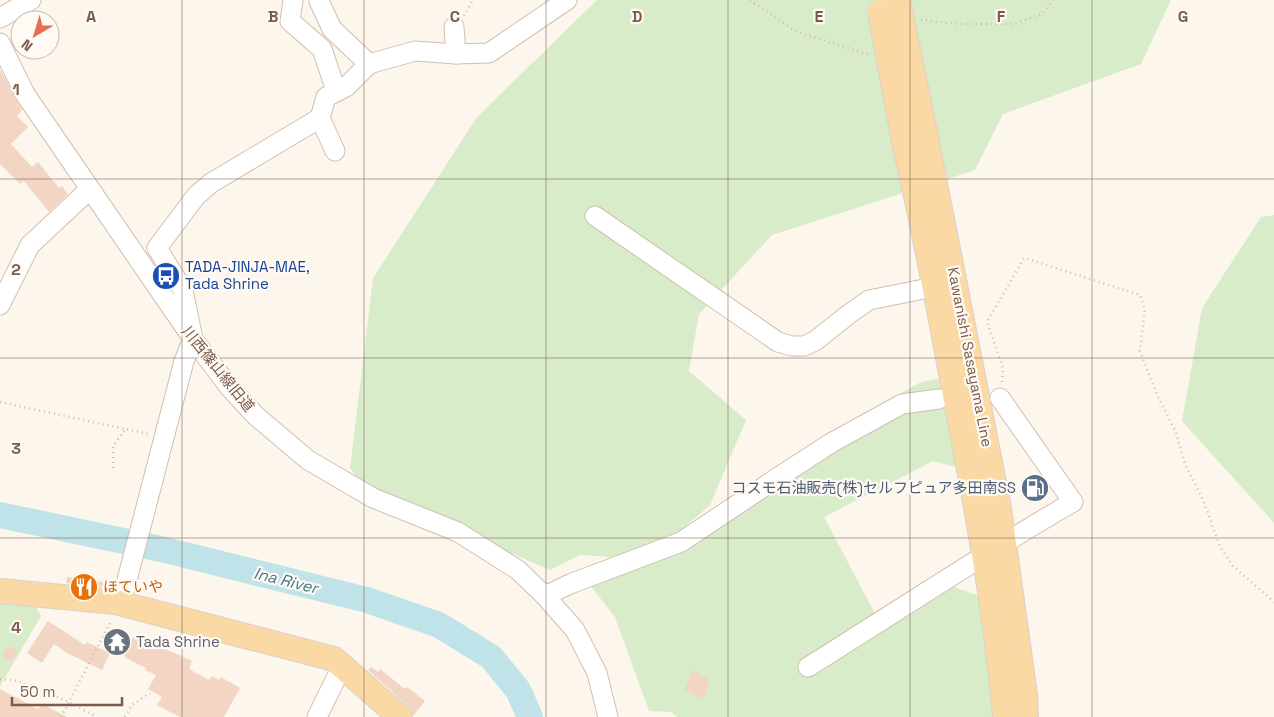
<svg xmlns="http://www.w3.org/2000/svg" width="1274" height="717" font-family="'Space Grotesk','Noto Sans JP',sans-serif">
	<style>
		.green { fill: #d8ecc9 }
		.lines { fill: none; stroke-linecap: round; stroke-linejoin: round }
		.river { stroke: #bfe3e8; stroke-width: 26 }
		.building { fill: #f3d5c3 }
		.minor-casing { stroke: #d1beb0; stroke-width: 21 }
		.major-casing { stroke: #dad1cd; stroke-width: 26 }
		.path { stroke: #d9b8a5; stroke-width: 2.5; stroke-dasharray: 1 4; stroke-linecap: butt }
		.minor { stroke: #fff; stroke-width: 19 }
		.major { stroke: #fbd9a5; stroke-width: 24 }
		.major-bridge-casing { stroke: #dad1cd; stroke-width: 26; stroke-linecap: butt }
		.major-bridge { stroke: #fbd9a5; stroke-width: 24 }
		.grid { fill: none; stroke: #7a5c4d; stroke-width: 1; stroke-opacity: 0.55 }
		.labels { text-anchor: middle; stroke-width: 4.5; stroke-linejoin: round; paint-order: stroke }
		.transit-label { font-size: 15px; fill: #164399; stroke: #fffaf3; text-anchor: start }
		.street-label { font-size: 15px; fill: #7a5c4d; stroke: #fffaf3 }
		.service-label { font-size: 15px; fill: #4e5e75; stroke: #fffaf3; text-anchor: end }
		.food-label { font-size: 15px; fill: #c56008; stroke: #fffaf3; text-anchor: start }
		.worship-label { font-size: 15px; fill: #5b616d; stroke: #fffaf3; text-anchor: start }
		.water-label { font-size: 16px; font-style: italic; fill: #437c86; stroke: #fffaf3 }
		.grid-label { font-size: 16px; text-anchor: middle; font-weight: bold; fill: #7a5c4d; stroke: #fffaf3; stroke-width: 4.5; stroke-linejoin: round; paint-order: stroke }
	</style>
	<rect width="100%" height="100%" fill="#fdf6ec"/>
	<g class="green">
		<path d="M 597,0 L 1171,0 L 1141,64 L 1003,114 L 975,170 L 772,235 L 699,314 L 689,371 L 746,420 L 710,505 L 681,530 L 699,523 L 851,421 L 921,382 L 960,375 L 981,474 L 933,461 L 824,517 L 880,623 L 946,584 L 993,601 L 992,717 L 677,717 L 671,712 L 649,711 L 615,617 L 579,571 L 611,557 L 580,555 L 550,570 L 366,490 L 350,468 L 373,278 L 477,117 Z"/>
		<path d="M 1274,215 L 1274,523 L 1182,421 L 1202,308 L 1261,217 Z"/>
		<path d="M 0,601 L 35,605 L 41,616 L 0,686 Z"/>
	</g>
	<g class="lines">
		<path class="river" d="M 0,515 L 161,549 L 367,600 L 439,625 L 491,657 L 518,690 L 530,717"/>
	</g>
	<g class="building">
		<path d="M 0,69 L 22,110 L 17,116 L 28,127 L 11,144 L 32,167 L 38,162 L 59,188 L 62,186 L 68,194 L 49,212 L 24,181 L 20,184 L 0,164 Z"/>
		<path d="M 67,577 L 104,582 L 103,587 L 66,583 Z"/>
		<path d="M 48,621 L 85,645 L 87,642 L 110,653 L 102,670 L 67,653 L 54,644 L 42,663 L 27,653 Z"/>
		<path d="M 133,637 L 153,647 L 155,644 L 192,661 L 189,669 L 209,680 L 212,676 L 219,680 L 221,677 L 240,688 L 224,717 L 180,717 L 157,705 L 162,697 L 148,689 L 156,675 L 145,670 L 146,668 L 124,657 Z"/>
		<path d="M 8,646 L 18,651 L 12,662 L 2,656 Z"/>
		<path d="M 371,667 L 378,672 L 380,669 L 405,689 L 407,687 L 425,701 L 413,716 L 409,707 L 368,670 Z"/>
		<path d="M 693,670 L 710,680 L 703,699 L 684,689 Z"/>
		<path d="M 0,689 L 38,709 L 42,704 L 67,717 L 0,717 Z"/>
	</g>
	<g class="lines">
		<defs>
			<g id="minor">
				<path d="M 293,0 L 290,21 L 322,49 L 336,91"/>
				<path d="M 319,1 L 332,29 L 369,64"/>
				<path d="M 0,18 L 31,0"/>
				<path d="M 454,27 L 456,54"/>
				<path d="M 0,43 L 25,94 L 193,339 L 230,388 L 256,416 L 308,460 L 373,498 L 458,532 L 518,570 L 545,596 L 575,630 L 597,673 L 608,717"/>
				<path d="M 320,118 L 335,151"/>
				<path d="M 595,216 L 778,342 L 792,346 L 804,346 L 815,341 L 849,314 L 869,300 L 934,287"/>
				<path d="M 0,305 L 30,245 L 89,190"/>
				<path d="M 545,596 L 570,584 L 681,542 L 780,476 L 831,443 L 902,404 L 939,399"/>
				<path d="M 121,603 L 184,361 L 193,339 L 183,290 L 157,248 L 196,196 L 211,183 L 320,118 L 326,97 L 346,87 L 369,64 L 415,51 L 456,54 L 489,53 L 567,0"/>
				<path d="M 808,667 C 896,612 983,554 1073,502 L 1000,398"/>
				<path d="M 317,717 L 342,666"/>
			</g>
			<g id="major">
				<path d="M 925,133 L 999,508 L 1025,695 L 1026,717"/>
				<path d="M 905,147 C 925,231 940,315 956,400 C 976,505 996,610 1005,717"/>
				<path d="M 0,591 L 115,602 L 334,659 L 400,717"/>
			</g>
		</defs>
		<use href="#minor" class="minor-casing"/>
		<use href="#major" class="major-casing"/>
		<g class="path">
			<path d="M 750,0 L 795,31 L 866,54 L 869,52"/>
			<path d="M 464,16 L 473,0"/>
			<path d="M 921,20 L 958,24 L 1015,24 L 1043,13 L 1053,0"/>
			<path d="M 1002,382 L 1003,368 L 987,322 L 1024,258 L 1140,295 L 1145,310 L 1140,351 L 1158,397 L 1175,430 L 1185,464 L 1204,502 L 1220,547 L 1233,566 L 1274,602"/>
			<path d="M 0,402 L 149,434"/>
			<path d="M 113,468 L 113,446 L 126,429"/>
			<path d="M 0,679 L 18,681 L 33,688 L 69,702 L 97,717"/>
			<path d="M 61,717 L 111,621"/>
			<path d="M 125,717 L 132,705 L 150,693"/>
		</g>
		<use href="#minor" class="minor"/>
		<use href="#major" class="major"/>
		<defs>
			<g id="major-bridge">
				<path d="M 898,0 L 925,133"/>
				<path d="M 880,12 L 905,147"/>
			</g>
		</defs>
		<use href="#major-bridge" class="major-bridge-casing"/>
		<use href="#major-bridge" class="major-bridge"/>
	</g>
	<path class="grid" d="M 182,0 L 182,717M 364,0 L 364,717M 546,0 L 546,717M 728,0 L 728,717M 910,0 L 910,717M 1092,0 L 1092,717M 0,179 L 1274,179M 0,358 L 1274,358M 0,538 L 1274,538"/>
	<defs>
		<symbol id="bus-disc" viewBox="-11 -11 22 22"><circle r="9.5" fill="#1a4fb4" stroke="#fffaf3"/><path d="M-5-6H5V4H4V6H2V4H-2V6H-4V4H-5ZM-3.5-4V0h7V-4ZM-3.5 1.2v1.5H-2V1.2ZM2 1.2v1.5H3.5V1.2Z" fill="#fff"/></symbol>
		<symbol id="fuel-disc" viewBox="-11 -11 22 22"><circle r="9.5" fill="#5c6f8a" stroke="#fffaf3"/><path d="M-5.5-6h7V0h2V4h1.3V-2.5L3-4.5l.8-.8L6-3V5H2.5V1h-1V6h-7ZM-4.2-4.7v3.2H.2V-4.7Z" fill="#fff"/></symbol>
		<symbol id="restaurant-disc" viewBox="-11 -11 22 22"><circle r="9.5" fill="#e8710a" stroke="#fffaf3"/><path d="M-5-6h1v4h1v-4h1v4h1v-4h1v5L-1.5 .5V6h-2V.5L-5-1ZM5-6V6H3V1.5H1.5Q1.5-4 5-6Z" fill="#fff"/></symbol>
		<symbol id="temple-disc" viewBox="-11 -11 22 22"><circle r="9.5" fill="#6b7280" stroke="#fffaf3"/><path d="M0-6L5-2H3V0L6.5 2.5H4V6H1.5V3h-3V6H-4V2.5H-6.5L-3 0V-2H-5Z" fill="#fff"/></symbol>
	</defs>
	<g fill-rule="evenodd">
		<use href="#bus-disc" x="150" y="260" width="32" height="32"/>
		<use href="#fuel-disc" x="1019" y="472" width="32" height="32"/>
		<use href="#restaurant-disc" x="68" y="571" width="32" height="32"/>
		<use href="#temple-disc" x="101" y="626" width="32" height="32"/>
	</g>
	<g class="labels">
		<g class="transit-label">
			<text x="185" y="272">TADA-JINJA-MAE,<tspan x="185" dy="17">Tada Shrine</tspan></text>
		</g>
		<g class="street-label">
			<text transform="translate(970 357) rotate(79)" y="5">Kawanishi Sasayama Line</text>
			<text transform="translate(218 369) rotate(51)" y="5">川西篠山線旧道</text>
		</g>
		<g class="service-label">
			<text x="1016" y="493">コスモ石油販売(株)セルフピュア多田南SS</text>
		</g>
		<g class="food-label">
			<text x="103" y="592">ほていや</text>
		</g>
		<g class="worship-label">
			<text x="136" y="647">Tada Shrine</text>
		</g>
		<g class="water-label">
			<text transform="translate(286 580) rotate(14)" y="6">Ina River</text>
		</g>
	</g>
	<g class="grid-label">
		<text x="91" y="22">A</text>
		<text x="273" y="22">B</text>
		<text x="455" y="22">C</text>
		<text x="637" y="22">D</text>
		<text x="819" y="22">E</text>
		<text x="1001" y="22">F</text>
		<text x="1183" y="22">G</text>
		<text x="16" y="95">1</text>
		<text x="16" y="275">2</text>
		<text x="16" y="454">3</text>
		<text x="16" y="633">4</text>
	</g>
	<g transform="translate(35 35) rotate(218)"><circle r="24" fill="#fffaf3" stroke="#cabbb1"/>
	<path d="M0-4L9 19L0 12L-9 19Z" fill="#e76f51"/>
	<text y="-8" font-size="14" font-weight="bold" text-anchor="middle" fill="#7a5c4d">N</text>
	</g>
	<path d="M12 697v8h110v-8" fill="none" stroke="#7a5c4d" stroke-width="2.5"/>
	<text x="20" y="697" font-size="15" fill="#7a5c4d" stroke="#fffaf3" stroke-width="4" paint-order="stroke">50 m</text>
</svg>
